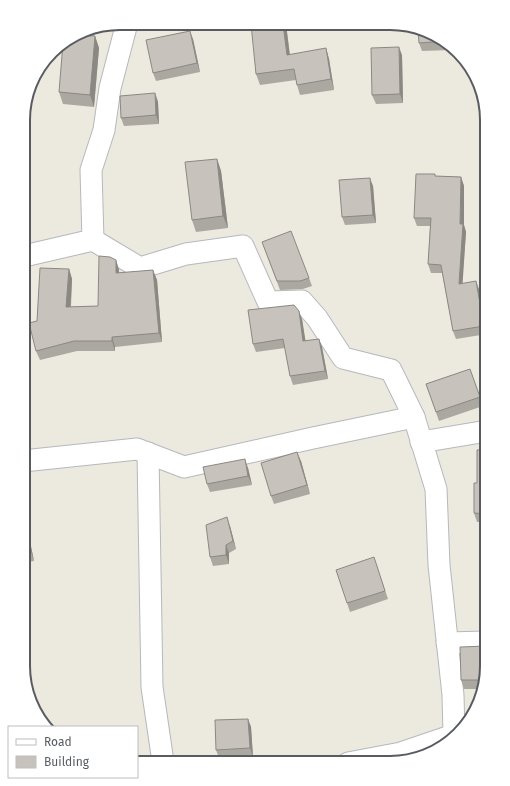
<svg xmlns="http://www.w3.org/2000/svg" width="510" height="786" font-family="'Fira Sans',sans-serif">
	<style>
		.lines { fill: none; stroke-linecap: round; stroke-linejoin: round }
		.street-casing { stroke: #b5b8bd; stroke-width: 23 }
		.street { stroke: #fff; stroke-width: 21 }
		.wall { fill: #aba8a2 }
		.shaded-wall { fill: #8b8884 }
		.building { fill: #c7c3bc; stroke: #8b8884 }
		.rim { fill: none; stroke: #585c61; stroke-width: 2 }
	</style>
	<rect width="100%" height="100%" fill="#ece9df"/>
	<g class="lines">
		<defs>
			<g id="street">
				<path d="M 24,256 L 93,240 L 91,170 L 104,130 L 110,88 L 127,23"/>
				<path d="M 414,417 L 436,489 L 439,565 L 453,695 L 454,734"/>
				<path d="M 421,442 L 487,431"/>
				<path d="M 148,453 L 152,687 L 163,762"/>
				<path d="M 23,461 L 137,449 L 184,467 L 313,438 L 414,417 L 391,370 L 343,358 L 317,318 L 302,301 L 268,302 L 243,246 L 186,254 L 140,268 L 93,240"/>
				<path d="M 447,643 L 487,642"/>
				<path d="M 348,763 L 401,753 L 451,736"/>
			</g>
		</defs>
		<use href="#street" class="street-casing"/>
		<use href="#street" class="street"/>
	</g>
	<g class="wall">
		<path d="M 286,24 L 290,55 L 326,48 L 329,59 L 334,90 L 300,95 L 297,85 L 296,80 L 260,85 L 256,74 Z"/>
		<path d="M 418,29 L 449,43 L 451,50 L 422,51 L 419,43 Z"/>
		<path d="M 95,36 L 99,48 L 94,107 L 63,104 L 59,92 Z"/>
		<path d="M 193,39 L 200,72 L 156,81 L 153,73 Z"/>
		<path d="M 402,55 L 403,103 L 376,104 L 372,95 Z"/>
		<path d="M 155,93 L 158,102 L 159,124 L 124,126 L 121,118 Z"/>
		<path d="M 217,159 L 221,171 L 228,228 L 196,232 L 192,220 Z"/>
		<path d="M 436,176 L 461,177 L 464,186 L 464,225 L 466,232 L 462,283 L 479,289 L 487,334 L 456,339 L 453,331 L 442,273 L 431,273 L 428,264 L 430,226 L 417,226 L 414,218 Z"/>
		<path d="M 373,186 L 376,223 L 345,225 L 342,217 Z"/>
		<path d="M 262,242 L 309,278 L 312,286 L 303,289 L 280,290 Z"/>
		<path d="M 116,260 L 119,270 L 119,273 L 153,270 L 157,280 L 162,342 L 115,347 L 115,351 L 77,351 L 40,360 L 36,351 L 37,321 L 69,269 L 72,279 L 71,307 L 98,306 Z"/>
		<path d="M 302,319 L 305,341 L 319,339 L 322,347 L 328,379 L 293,385 L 290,376 L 285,348 L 256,352 L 253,344 Z"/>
		<path d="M 470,369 L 483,406 L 439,421 L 426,384 Z"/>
		<path d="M 487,449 L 487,522 L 477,522 L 474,513 L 477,483 Z"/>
		<path d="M 301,461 L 310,494 L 274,504 L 271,496 Z"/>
		<path d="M 248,468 L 252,485 L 210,492 L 207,484 Z"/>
		<path d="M 23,518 L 27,527 L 34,561 L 23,563 Z"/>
		<path d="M 230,526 L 236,549 L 229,553 L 229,564 L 213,566 L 210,557 Z"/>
		<path d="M 377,566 L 388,599 L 350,612 L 347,603 Z"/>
		<path d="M 487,673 L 481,689 L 464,689 L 461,680 Z"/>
		<path d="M 248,719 L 251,727 L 253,757 L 219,758 L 216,750 Z"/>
	</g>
	<g class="shaded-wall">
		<path d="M 283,24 L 286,24 L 291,66 L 287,55 Z"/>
		<path d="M 190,31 L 193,39 L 200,72 L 197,63 Z"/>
		<path d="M 95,36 L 99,48 L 94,107 L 90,95 Z"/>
		<path d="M 448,43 L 451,45 L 451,50 Z"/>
		<path d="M 399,47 L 402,55 L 403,103 L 400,94 Z"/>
		<path d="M 326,48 L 329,59 L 334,90 L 331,79 Z"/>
		<path d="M 155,93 L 158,102 L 159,124 L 156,115 Z"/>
		<path d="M 217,159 L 221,171 L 228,228 L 223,216 Z"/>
		<path d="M 461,177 L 464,186 L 464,225 L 466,232 L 462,292 L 459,284 Z"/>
		<path d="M 370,178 L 373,186 L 376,223 L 373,215 Z"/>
		<path d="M 116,260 L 119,270 L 119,283 L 116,273 Z"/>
		<path d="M 69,269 L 72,279 L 70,317 L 66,307 Z"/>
		<path d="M 153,270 L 157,280 L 162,342 L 159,333 Z"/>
		<path d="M 476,281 L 479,289 L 487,333 L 484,326 Z"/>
		<path d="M 299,311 L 302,319 L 307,350 L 303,341 Z"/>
		<path d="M 112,337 L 115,347 L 115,351 L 112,341 Z"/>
		<path d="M 319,339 L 322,347 L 328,379 L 325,371 Z"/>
		<path d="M 297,452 L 301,461 L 310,494 L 307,485 Z"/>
		<path d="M 245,459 L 248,468 L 252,485 L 248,476 Z"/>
		<path d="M 227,517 L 230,526 L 236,549 L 233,541 Z"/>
		<path d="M 24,518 L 27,527 L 34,561 L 31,552 Z"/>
		<path d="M 226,545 L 229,553 L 229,564 L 226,555 Z"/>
		<path d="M 248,719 L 251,727 L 253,757 L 250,748 Z"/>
	</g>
	<g class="building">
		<path d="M 251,24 L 283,24 L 287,55 L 326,48 L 331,79 L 297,85 L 294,69 L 256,74 Z"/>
		<path d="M 418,29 L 445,41 L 419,43 Z"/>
		<path d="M 190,31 L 197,63 L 153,73 L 146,40 Z"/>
		<path d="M 76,35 L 95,36 L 90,95 L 59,92 L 63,43 Z"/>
		<path d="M 399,47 L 400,94 L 372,95 L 371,48 Z"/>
		<path d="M 155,93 L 156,115 L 121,118 L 120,96 Z"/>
		<path d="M 217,159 L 223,216 L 192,220 L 185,162 Z"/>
		<path d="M 416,174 L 435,174 L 435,176 L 461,177 L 460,224 L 463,224 L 459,284 L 476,281 L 484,326 L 453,331 L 441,265 L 428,264 L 431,218 L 414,218 Z"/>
		<path d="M 370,178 L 373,215 L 342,217 L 339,180 Z"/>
		<path d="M 291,231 L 309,278 L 300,281 L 277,281 L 262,242 Z"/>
		<path d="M 99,256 L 110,257 L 116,260 L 116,273 L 153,270 L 159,333 L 112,337 L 112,341 L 74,341 L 36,351 L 29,323 L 37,321 L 40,268 L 69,269 L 66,307 L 98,306 Z"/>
		<path d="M 294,305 L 299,311 L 303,341 L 319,339 L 325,371 L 290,376 L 283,339 L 253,344 L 248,310 Z"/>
		<path d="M 470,369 L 480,397 L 436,412 L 426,384 Z"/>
		<path d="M 487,449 L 487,514 L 474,513 L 474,483 L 477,483 L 477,450 Z"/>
		<path d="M 297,452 L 307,485 L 271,496 L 261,463 Z"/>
		<path d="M 245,459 L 248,476 L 207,484 L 203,467 Z"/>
		<path d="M 227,517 L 233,541 L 226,545 L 226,555 L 210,557 L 206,525 Z"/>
		<path d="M 23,518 L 24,518 L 31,552 L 23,554 Z"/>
		<path d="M 374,557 L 385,591 L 347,603 L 336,570 Z"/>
		<path d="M 487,646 L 487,673 L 484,680 L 461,680 L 460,647 Z"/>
		<path d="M 248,719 L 250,748 L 216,750 L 215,720 Z"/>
	</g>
	<path d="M0 0H510V786H0ZM120 30H390A90 90 0 0 1 480 120V666A90 90 0 0 1 390 756H120A90 90 0 0 1 30 666V120A90 90 0 0 1 120 30Z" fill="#fff" fill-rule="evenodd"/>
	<path class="rim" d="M120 30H390A90 90 0 0 1 480 120V666A90 90 0 0 1 390 756H120A90 90 0 0 1 30 666V120A90 90 0 0 1 120 30Z"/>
	<rect x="8" y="726" width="130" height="52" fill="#ffffff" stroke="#bcbec0"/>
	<rect x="16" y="739" width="20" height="6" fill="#ffffff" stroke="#bcbec0"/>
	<text x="44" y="746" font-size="12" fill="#585c61">Road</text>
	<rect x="16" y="756" width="20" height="12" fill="#c7c3bc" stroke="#bcbec0"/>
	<text x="44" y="766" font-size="12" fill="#585c61">Building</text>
</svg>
